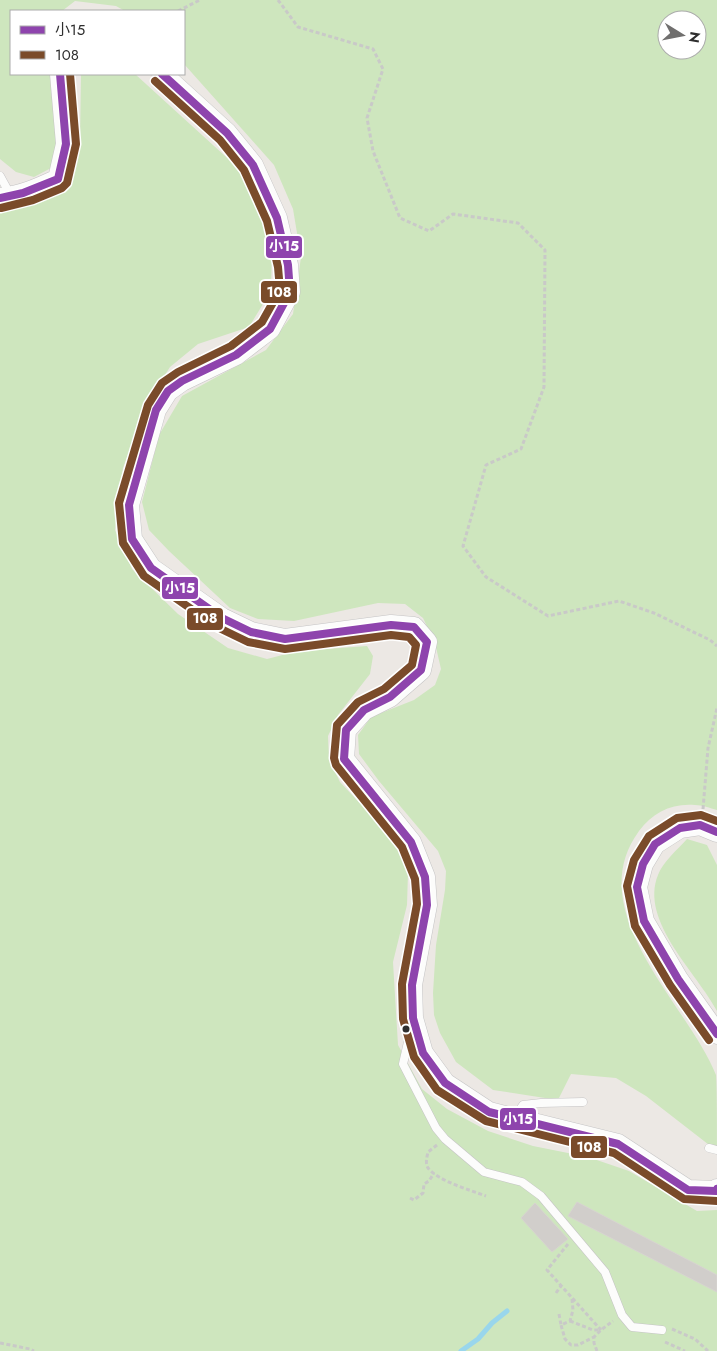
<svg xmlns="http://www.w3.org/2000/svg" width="717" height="1351" font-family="Jost,'Noto Sans TC',sans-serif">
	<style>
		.green { fill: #cee6be; fill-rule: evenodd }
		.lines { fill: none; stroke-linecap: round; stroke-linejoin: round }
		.stream { stroke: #99d6ec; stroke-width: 5 }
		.building { fill: #d1cecb; stroke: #d7d4d0 }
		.service-casing { stroke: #c5c4c5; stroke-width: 9 }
		.tertiary-casing { stroke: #c5c4c5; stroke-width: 21 }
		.path { stroke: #c9c9c8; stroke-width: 3; stroke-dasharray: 4 2.5; stroke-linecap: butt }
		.service { stroke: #fcfcfb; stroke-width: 8 }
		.tertiary { stroke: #fcfcfb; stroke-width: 20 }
		.bus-1-casing { stroke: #fff; stroke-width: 11 }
		.bus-2-casing { stroke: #fff; stroke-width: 11 }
		.bus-1 { stroke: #8e44ad; stroke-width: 8 }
		.bus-2 { stroke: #7a4b2a; stroke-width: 8 }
		.bus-dot { fill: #2e2e2e; stroke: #fff; stroke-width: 2 }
		.line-badge { stroke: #fff; stroke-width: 2 }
		.badge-label { font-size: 14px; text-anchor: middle; font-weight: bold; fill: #fff }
	</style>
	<rect width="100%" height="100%" fill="#ece8e4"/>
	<g class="green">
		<path d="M 0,0 L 717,0 L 717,810 C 710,808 702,805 695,805 C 672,803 653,812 639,831 C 580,912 687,1003 716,1075 C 717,1085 717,1133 717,1147 L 713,1148 L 646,1096 L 616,1078 L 571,1074 L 558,1100 L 493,1090 L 456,1062 L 440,1033 L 434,1015 L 433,993 L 436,945 L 445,890 L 446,871 L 438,851 L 379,781 L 359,754 L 358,735 L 371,717 L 414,700 L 435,685 L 441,669 L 435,643 L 423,618 L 405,604 L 378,603 L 294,621 L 258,619 L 230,608 L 169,551 L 149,530 L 142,502 L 159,435 L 182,396 L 266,350 L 293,314 L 301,257 L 293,209 L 274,165 L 184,64 L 184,11 L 125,11 L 116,6 L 75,1 L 62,11 L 11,11 L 11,74 L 51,74 L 57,146 L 51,168 L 34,177 L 16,172 L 0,159 ZM 667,20 L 697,20 L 697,50 L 667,50 Z"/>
		<path d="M 81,74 L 135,74 L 247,176 L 272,245 L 271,291 L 249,327 L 198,344 L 170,367 L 147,403 L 123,468 L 115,530 L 132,569 L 178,614 L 228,648 L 267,659 L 298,651 L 367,646 L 373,656 L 370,674 L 338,715 L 328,736 L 329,759 L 340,782 L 399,845 L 408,872 L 407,905 L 393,962 L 398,1045 L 422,1089 L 447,1109 L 488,1131 L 533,1146 L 588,1157 L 629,1171 L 697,1211 L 717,1210 L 717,1351 L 0,1351 L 0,210 L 40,201 L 63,191 L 75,163 L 80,141 Z"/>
		<path d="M 687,839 L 707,845 L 717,865 L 717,1011 C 698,974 639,921 658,875 C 662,863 678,849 687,839 Z"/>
	</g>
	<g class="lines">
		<path class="stream" d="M 461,1351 L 478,1339 L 492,1323 L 507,1311"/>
	</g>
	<g class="building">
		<path d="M 577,1202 L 717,1275 L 717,1292 L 568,1216 Z"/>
		<path d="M 535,1203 L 568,1239 L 552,1252 L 521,1218 Z"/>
	</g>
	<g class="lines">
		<defs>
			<g id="service">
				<path d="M 0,176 L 11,196"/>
				<path d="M 411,1029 L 403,1064 L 436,1128 L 445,1139 L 484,1172 L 522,1182 L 541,1196 L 605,1272 L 622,1315 L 632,1327 L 662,1330"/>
				<path d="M 514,1118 L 523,1105 L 541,1103 L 583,1102"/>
				<path d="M 709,1148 L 717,1150"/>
			</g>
			<g id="tertiary">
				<path d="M 162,74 L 227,133 L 253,165 L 277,218 L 288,265 L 290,292 L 270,329 L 236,355 L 182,381 L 168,391 L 156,410 L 129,505 L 132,539 L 151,568 L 222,618 L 251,632 L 285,639 L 391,625 L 414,627 L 427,642 L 421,670 L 390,697 L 364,710 L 346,730 L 344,759 L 411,842 L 425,877 L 427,905 L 412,985 L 413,1018 L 423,1053 L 445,1083 L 489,1112 L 618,1144 L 688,1190 L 716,1191 L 717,1189"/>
				<path d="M 0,198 C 21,196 39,188 58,179 L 66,144 L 60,74"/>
				<path d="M 717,832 L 700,825 L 680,828 L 655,844 L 643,864 L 637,887 L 644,921 L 678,979 L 717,1034"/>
			</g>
		</defs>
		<use href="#service" class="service-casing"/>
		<use href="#tertiary" class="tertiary-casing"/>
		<g class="path">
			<path d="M 278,0 L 298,27 L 373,49 L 383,69 L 367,118 L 373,151 L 400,218 L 429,231 L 453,214 L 518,223 L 545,250 L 544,387 L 521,449 L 486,465 L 463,546 L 486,577 L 548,616 L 619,601 L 654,613 L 710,640 L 717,646"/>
			<path d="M 178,11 L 200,0"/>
			<path d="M 703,809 L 708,748 L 717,708"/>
			<path d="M 437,1145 L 428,1152 C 427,1157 425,1163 428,1168 C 438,1181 470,1190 486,1196"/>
			<path d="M 410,1198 L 414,1200 L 423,1193 L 424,1184 L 429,1181 L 434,1173"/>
			<path d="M 568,1244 L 547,1270 L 601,1330"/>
			<path d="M 556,1293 L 561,1286"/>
			<path d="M 572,1299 L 573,1310 L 570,1321 L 561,1325 L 565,1339 L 571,1345 L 578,1345 L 594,1337"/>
			<path d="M 559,1314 L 561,1325"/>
			<path d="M 570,1321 L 593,1330 L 600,1330"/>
			<path d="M 672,1329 L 695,1339 L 708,1351"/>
			<path d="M 665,1342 L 685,1351"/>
			<path d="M 0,1343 L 30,1349 L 34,1351"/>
			<path d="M 597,1351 L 594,1343 L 594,1337 L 601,1330 L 613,1321"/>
		</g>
		<use href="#service" class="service"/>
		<use href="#tertiary" class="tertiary"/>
		<defs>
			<g id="bus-1">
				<path d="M 162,74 L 227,133 L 253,165 L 277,218 L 288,265 L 290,292 L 270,329 L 236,355 L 182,381 L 168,391 L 156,410 L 129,505 L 132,539 L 151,568 L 222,618 L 251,632 L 285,639 L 391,625 L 414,627 L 427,642 L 421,670 L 390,697 L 364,710 L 346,730 L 344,759 L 411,842 L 425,877 L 427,905 L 412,985 L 413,1018 L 423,1053 L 445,1083 L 489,1112 L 618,1144 L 688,1190 L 716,1191 L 717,1189"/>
				<path d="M 0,198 L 23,193 L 58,179 L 66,144 L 60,74"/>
				<path d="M 717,832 L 700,825 L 680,828 L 655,844 L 643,864 L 637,887 L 644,921 L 678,979 L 717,1034"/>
			</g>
			<g id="bus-2">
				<path d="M 155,81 L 220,140 L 244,170 L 267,221 L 278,267 L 280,290 L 262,322 L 231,346 L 178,372 L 162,383 L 148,405 L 119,503 L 123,543 L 144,576 L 217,627 L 248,642 L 285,649 L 391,635 L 409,637 L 416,645 L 412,665 L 384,689 L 358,702 L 337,725 L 334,758 L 336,765 L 402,847 L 415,879 L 417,904 L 402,984 L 403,1019 L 414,1057 L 437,1090 L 486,1121 L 614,1153 L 684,1199 L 717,1201"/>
				<path d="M 1,208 L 33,200 L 62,188 L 67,183 L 76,144 L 70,74"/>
				<path d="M 709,1040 L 670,985 L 635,926 L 627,886 L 634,860 L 649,836 L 677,818 L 701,815 L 717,821"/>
			</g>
		</defs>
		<use href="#bus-1" class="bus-1-casing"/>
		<use href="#bus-2" class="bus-2-casing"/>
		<use href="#bus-1" class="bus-1"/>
		<use href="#bus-2" class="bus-2"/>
	</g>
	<circle class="bus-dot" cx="406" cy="1029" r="4.5"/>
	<g class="line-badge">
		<rect x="265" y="235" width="38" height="24" rx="5" fill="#8e44ad"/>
		<rect x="260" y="280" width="38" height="24" rx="5" fill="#7a4b2a"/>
		<rect x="161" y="576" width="38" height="24" rx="5" fill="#8e44ad"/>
		<rect x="186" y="607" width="38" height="24" rx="5" fill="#7a4b2a"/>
		<rect x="499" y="1107" width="38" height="24" rx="5" fill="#8e44ad"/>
		<rect x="570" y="1135" width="38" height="24" rx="5" fill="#7a4b2a"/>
	</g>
	<g class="badge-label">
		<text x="284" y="251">小15</text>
		<text x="279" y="297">108</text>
		<text x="180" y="593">小15</text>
		<text x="205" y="623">108</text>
		<text x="518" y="1124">小15</text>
		<text x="589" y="1152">108</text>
	</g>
	<rect x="10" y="10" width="175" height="65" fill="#ffffff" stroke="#ababab"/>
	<rect x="20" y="26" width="25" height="8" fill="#8e44ad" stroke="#ababab"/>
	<text x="55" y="35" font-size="15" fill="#2e2e2e">小15</text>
	<rect x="20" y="51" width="25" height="8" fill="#7a4b2a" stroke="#ababab"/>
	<text x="55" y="60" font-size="15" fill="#2e2e2e">108</text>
	<g transform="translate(682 35) rotate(100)"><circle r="24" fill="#ffffff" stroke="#ababab"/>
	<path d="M0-4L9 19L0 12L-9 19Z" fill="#706f6e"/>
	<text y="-8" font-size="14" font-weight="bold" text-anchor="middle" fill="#2e2e2e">N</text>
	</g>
</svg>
